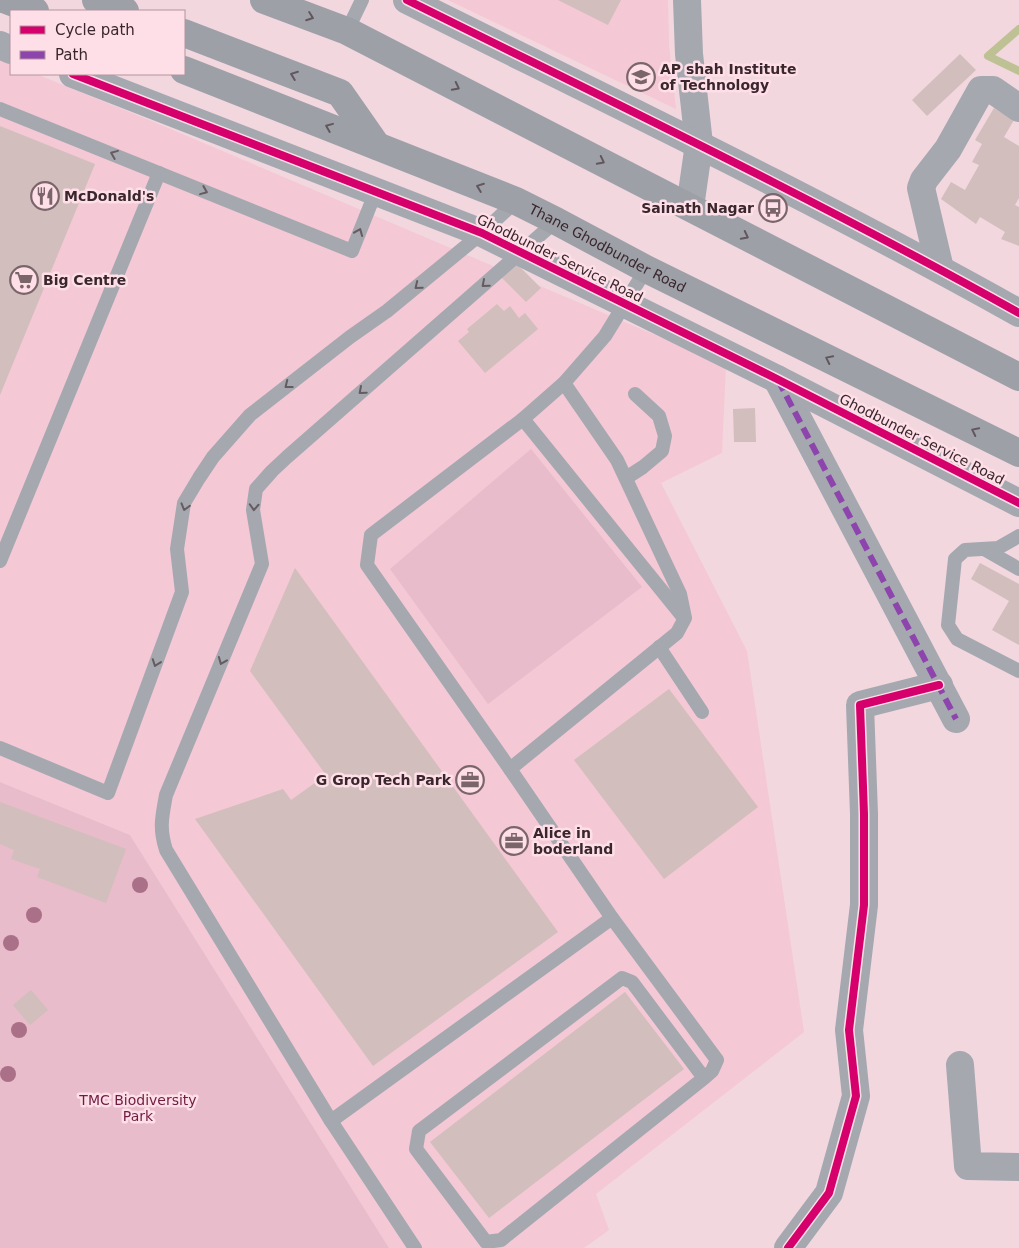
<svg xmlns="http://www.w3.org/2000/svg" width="1019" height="1248" font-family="'DejaVu Sans',sans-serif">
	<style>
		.built { fill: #f4c8d5 }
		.green { fill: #e8bcca }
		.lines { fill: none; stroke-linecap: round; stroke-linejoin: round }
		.stream { stroke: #bec194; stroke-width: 8 }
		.building { fill: #d2bebc }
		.service { stroke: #a5a8af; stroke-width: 14 }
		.minor { stroke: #a5a8af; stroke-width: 28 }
		.tertiary { stroke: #a5a8af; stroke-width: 28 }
		.primary { stroke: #9ea0a8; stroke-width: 28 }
		.quiet { stroke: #8e44ad; stroke-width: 6; stroke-dasharray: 12 6; stroke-linecap: butt }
		.cycleway-casing { stroke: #fedfe8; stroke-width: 11 }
		.cycleway { stroke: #d6006c; stroke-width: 8 }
		.tree { fill: #aa7088 }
		.oneway { stroke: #62575e }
		.oneway2 { stroke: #655b61 }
		.labels { text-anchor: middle; stroke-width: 5; stroke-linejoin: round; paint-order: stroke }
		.poi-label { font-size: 14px; font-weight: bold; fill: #3a272d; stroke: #fedfe8; text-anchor: start }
		.street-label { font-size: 14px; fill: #3a272d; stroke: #fedfe8 }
		.park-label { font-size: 14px; fill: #6f1c40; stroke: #fedfe8 }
	</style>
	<rect width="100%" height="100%" fill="#f2d7df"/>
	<g class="built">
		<path d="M 448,0 L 668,0 L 669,45 L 676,109 Z"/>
		<path d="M 0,59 L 11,64 L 11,74 L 36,74 L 154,122 L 726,365 L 722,453 L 661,483 L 747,651 L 804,1032 L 596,1194 L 609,1230 L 584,1248 L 389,1248 L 130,835 L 0,782 Z"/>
	</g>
	<g class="green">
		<path d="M 531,449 L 642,587 L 488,704 L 390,569 Z"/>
		<path d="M 0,782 L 130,835 L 389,1248 L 0,1248 Z"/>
	</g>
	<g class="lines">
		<path class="stream" d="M 1019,29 L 988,56 L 1019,71"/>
	</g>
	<g class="building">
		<path d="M 558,0 L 621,0 L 608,25 Z"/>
		<path d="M 960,54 L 976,70 L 927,116 L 912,100 Z"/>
		<path d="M 994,108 L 1014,120 L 1004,137 L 1019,146 L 1019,198 L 1015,205 L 1019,207 L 1019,246 L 1001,239 L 1005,232 L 980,217 L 976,224 L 941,199 L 951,182 L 965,190 L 979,165 L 972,162 L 982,144 L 975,140 Z"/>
		<path d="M 0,126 L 95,164 L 0,395 Z"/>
		<path d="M 514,261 L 541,288 L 526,302 L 499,275 Z"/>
		<path d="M 497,304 L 504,311 L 510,306 L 519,318 L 525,313 L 538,329 L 485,373 L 458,341 L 469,332 L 467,329 Z"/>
		<path d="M 755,408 L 756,442 L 734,442 L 733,409 Z"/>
		<path d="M 980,563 L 1019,584 L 1019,645 L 992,630 L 1009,601 L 971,579 Z"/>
		<path d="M 295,568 L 558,932 L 373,1066 L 195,819 L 283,789 L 291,800 L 326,775 L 250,671 Z"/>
		<path d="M 669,689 L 758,807 L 664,879 L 574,760 Z"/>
		<path d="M 0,802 L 126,849 L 106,903 L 37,877 L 40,869 L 11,859 L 14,850 L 0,844 Z"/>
		<path d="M 31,990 L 48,1010 L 30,1025 L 13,1005 Z"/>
		<path d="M 625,992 L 684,1069 L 489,1218 L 430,1142 Z"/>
	</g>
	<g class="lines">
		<g class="service">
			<path d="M 347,31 L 362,0"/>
			<path d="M 0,109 L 352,251 L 376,191"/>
			<path d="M 523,419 L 684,618"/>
			<path d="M 626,478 L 643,467 L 662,451 L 665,436 L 659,416 L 635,394"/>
			<path d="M 1019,536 L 998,548 L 965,550 L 955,559 L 948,625 L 957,639 L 1019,671"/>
			<path d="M 984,549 L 1019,569"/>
			<path d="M 0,561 L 159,173"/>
			<path d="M 659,647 L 702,712"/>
			<path d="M 0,748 L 108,793 L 182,592 L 177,549 L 184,503 L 199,478 L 213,457 L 250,415 L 350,337 L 387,311 L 482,233 L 516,201"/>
			<path d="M 510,769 L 677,633 L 685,618 L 680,594 L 617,460 L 564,383 L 605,336 L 646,269"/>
			<path d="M 612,918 L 717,1060 L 712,1071 L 704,1078 L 501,1240 L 486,1242 L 416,1149 L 419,1131 L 622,978 L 632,982 L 704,1078"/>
			<path d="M 331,1121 L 612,918 L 510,769 L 367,565 L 371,535 L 523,419 L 564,383"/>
			<path d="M 415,1248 L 331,1121 L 166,850 C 159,828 162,817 166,795 L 262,564 L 253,510 L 256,489 L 272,471 L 287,457 L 521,252 L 556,221"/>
		</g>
		<g class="minor">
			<path d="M 687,0 L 689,54 L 699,144 L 690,207"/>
			<path d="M 940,269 L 921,188 L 924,180 L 948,149 L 981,90 L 993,90 L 1019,108"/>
			<path d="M 777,379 L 956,719"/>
			<path d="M 960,1065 L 968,1166 L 1019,1167"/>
			<path d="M 788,1248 L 829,1193 L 856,1096 L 849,1030 L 864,905 L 864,814 L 860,705 L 939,685"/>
		</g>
		<g class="tertiary">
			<path d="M 407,0 C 612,102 819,201 1019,313"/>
			<path d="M 0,45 L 11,50"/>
			<path d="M 73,74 L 482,233 L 777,379 L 1019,503"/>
		</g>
		<g class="primary">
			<path d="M 6,0 L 35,11"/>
			<path d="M 96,0 L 125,11"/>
			<path d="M 264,0 L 347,31 L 1019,377"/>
			<path d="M 184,33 L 340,93 L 377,146"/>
			<path id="s1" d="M 184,70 L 516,201 L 556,221 L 646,269 L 1019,453"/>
		</g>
		<path class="quiet" d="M 778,380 L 956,719"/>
		<defs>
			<g id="cycleway">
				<path d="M 407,0 C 612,102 819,201 1019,313"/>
				<path d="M 73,74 L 482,233 L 777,379 L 1019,503"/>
				<path d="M 788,1248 L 829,1193 L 856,1096 L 849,1030 L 864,905 L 864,814 L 860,705 L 939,685"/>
			</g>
		</defs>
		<use href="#cycleway" class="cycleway-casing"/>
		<use href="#cycleway" class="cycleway"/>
	</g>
	<g class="tree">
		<circle cx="140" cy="885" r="8"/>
		<circle cx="34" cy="915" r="8"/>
		<circle cx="11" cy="943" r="8"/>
		<circle cx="19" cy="1030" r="8"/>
		<circle cx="8" cy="1074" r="8"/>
	</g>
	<defs><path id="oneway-chevron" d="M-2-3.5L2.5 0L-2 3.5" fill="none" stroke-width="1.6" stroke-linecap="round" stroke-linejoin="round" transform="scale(1.25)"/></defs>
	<g class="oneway">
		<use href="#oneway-chevron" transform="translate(310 17) rotate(20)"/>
		<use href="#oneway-chevron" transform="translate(294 75) rotate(-159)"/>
		<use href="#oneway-chevron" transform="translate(456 87) rotate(27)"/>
		<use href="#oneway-chevron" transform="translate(329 127) rotate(-158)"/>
		<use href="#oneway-chevron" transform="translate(601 161) rotate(27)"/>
		<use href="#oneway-chevron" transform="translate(480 187) rotate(-159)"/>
		<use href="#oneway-chevron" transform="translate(745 236) rotate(27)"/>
		<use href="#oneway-chevron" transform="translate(829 359) rotate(-154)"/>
		<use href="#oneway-chevron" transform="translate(975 431) rotate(-154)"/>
	</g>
	<g class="oneway2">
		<use href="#oneway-chevron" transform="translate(114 154) rotate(-158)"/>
		<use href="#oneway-chevron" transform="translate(204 191) rotate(22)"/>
		<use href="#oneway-chevron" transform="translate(359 232) rotate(-68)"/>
		<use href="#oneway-chevron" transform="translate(485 284) rotate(139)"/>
		<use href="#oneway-chevron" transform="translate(418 286) rotate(141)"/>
		<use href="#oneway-chevron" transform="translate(288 385) rotate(142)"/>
		<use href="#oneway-chevron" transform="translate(362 391) rotate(139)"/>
		<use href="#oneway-chevron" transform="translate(185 507) rotate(106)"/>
		<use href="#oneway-chevron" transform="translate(254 507) rotate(93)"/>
		<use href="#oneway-chevron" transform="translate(222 661) rotate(112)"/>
		<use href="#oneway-chevron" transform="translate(156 663) rotate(110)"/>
	</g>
	<defs>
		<symbol id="university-ring" viewBox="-11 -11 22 22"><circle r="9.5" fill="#fedfe8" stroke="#7a656b" stroke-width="1.5"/><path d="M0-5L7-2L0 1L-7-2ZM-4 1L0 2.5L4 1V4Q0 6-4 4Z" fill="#7a656b"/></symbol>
		<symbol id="restaurant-ring" viewBox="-11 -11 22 22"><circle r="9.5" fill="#fedfe8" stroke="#7a656b" stroke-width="1.5"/><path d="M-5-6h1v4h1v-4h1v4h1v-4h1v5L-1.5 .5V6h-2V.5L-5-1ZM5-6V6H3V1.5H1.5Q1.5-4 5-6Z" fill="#7a656b"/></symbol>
		<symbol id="bus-ring" viewBox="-11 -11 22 22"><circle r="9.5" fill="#fedfe8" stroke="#7a656b" stroke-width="1.5"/><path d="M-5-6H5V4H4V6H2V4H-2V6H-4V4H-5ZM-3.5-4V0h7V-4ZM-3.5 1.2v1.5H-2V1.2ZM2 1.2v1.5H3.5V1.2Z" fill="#7a656b"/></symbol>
		<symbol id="supermarket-ring" viewBox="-11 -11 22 22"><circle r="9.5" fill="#fedfe8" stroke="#7a656b" stroke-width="1.5"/><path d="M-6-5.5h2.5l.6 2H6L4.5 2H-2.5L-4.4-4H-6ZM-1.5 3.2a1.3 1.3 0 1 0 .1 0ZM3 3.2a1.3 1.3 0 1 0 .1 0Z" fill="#7a656b"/></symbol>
		<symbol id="office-ring" viewBox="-11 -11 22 22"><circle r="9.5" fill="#fedfe8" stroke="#7a656b" stroke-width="1.5"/><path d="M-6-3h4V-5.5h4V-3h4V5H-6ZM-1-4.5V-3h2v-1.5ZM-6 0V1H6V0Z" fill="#7a656b"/></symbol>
	</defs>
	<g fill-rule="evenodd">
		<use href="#university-ring" x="625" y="61" width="32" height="32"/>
		<use href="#restaurant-ring" x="29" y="180" width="32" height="32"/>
		<use href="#bus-ring" x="757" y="192" width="32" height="32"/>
		<use href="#supermarket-ring" x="8" y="264" width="32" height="32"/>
		<use href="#office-ring" x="454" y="764" width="32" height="32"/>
		<use href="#office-ring" x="498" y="825" width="32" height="32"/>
	</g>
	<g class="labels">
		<g class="poi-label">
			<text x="660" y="74">AP shah Institute<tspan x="660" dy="16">of Technology</tspan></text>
			<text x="64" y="201">McDonald's</text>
			<text x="754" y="213" text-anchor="end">Sainath Nagar</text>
			<text x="43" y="285">Big Centre</text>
			<text x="451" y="785" text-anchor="end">G Grop Tech Park</text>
			<text x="533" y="838">Alice in<tspan x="533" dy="16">boderland</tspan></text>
		</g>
		<g class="street-label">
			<text dy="5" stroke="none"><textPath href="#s1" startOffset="460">Thane Ghodbunder Road</textPath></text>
			<text transform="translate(560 258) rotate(26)" y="5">Ghodbunder Service Road</text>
			<text transform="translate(922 439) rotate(27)" y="5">Ghodbunder Service Road</text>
		</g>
		<g class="park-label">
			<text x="138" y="1105">TMC Biodiversity<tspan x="138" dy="16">Park</tspan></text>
		</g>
	</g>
	<rect x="10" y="10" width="175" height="65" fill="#fedfe8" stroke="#b0959d"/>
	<rect x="20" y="26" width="25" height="8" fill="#d6006c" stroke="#b0959d"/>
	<text x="55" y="35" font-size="15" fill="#3a272d">Cycle path</text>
	<rect x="20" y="51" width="25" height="8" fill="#8e44ad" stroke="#b0959d"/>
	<text x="55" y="60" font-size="15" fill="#3a272d">Path</text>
</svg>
